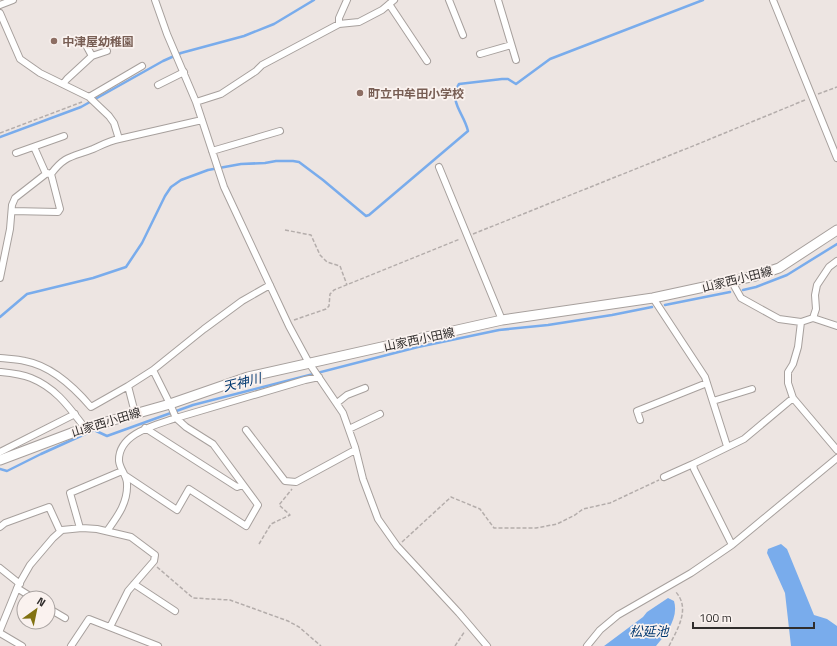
<svg xmlns="http://www.w3.org/2000/svg" width="837" height="646" font-family="'Titillium Web','Noto Sans JP',sans-serif">
<style>
.water{fill:#79acec}
.lines{fill:none;stroke-linecap:round;stroke-linejoin:round}
.stream{stroke:#79acec;stroke-width:2.5}
.street-casing{stroke:#a7a09d;stroke-width:8}
.secondary-casing{stroke:#a7a09d;stroke-width:11}
.path{stroke:#b4adab;stroke-width:1.5;stroke-dasharray:4 2;stroke-linecap:butt}
.street{stroke:#fff;stroke-width:6}
.secondary{stroke:#fff;stroke-width:9}
.education-dot{fill:#8d6e63;stroke:#faf2ef;stroke-width:1.5}
.labels{text-anchor:middle;dominant-baseline:central;stroke-width:3.5;stroke-linejoin:round;paint-order:stroke}
.education-label{font-size:12px;font-weight:bold;fill:#785e54;stroke:#faf2ef;text-anchor:start}
.street-label{font-size:12px;fill:#302d2c;stroke:#faf2ef}
.water-label{font-size:13px;font-style:italic;fill:#00376f;stroke:#faf2ef}
</style>
<rect width="100%" height="100%" fill="#ede5e2"/>
<!-- water -->
<path class="water" d="M781 544 787 549 814 615 827 619 837 626V646H791L785 593 767 553 768 549Z
M668 598 674 601C679 618 666 634 656 646H604L643 617 647 612Z"/>
<g class="lines">
<!-- stream -->
<path class="stream" d="M0 137 81 107 163 61 181 53 244 36 274 24 314 0
M743 290 756 287 787 275 837 244
M665 305 730 292
M0 317 27 294 93 278 126 267 142 243 165 196 171 187 181 180 208 170 241 164 265 163 276 161H293L299 162 323 180 366 216 369 215 468 131C464 113 448 102 459 84L502 79H508L516 84 550 59 703 0
M0 469 7 471 41 454 94 430 107 436 193 405 418 347 499 330 548 325 612 315 652 307"/>
<defs>
<path id="street" d="M155 0 167 34 196 102 224 187 289 326 309 363 343 413 355 447 363 479 378 519 397 546 459 613 487 646
M449 0 463 35
M498 0 516 60
M773 0 837 158
M389 4 427 61
M0 5 13 0
M0 13 20 59 40 73 89 97 109 116 114 123 119 139C109 141 102 145 93 149 73 157 65 155 51 174L47 173 15 198 12 205 10 229 0 278
M339 24V18L347 0
M86 45 92 56
M480 54 511 45
M63 84 67 79 92 56 107 51
M158 85 184 72
M89 97 142 66
M196 102 221 94 256 71 262 65 339 24 359 22 382 10 394 0
M119 139 202 120
M34 147 46 174
M212 151 280 131
M16 153 64 136
M439 167 502 320
M12 211 58 212 60 209 51 174
M732 282 741 298 779 319 801 322 813 318 837 326
M653 298 705 377 727 446
M813 318 816 309 815 295 817 285 829 267 837 261
M801 322 798 347 793 364 788 372V383L793 398 837 450
M0 358C8 359 17 359 25 361 52 366 74 387 91 407L128 386
M0 372C10 373 21 374 31 378 56 388 69 407 85 428
M713 401 752 389
M337 403 347 395 365 388
M135 413 128 386 153 370 204 329 242 301 270 285
M176 418 305 380 319 377
M640 420 637 411 707 383
M145 428 237 487 243 485
M349 429 380 414
M246 430 285 481 296 482 355 450
M0 452 75 414
M126 476 177 510 189 489 246 526 258 505 213 444 186 427 176 418
M664 477 693 464
M0 527 5 523 49 507 60 531
M80 528 70 493 122 471
M107 531C117 517 128 503 127 484 127 475 120 470 119 461 118 433 156 425 176 418L170 404 153 370
M732 545 694 469 693 464 744 439 793 398
M0 568 20 584
M134 584 175 611
M17 588 33 598
M48 608 65 618
M0 630 18 586 30 565 53 538 62 530 82 528 97 529 131 537 155 555 154 561 128 591 110 627
M0 633 22 646
M71 646 89 619 158 646
M587 646 600 630 618 615 691 573 732 545 837 458"/>
<path id="secondary" d="M0 460 85 428 170 404 248 377 502 320 653 298 755 276 779 268 837 230"/>
</defs>
<!-- street casing -->
<use href="#street" class="street-casing"/>
<!-- secondary casing -->
<use href="#secondary" class="secondary-casing"/>
<!-- path -->
<path class="path" d="M818 94 837 87
M0 133 82 102
M285 230 311 235 320 255 327 262 340 266 347 285
M473 234 698 144 805 100
M294 320 326 309 329 306 330 294 334 290 460 239
M402 542 451 497 480 509 494 528H536L557 524 575 515 583 509 610 503 659 480
M259 544 271 524 290 515 279 505 292 489
M157 567 193 598 230 600 288 621 299 627 321 646
M455 646 465 631
M669 646C678 628 691 608 675 591"/>
<!-- street -->
<use href="#street" class="street"/>
<!-- secondary -->
<use href="#secondary" class="secondary"/>
</g>
<!-- markers -->
<g class="education-dot">
<circle cx="54" cy="41" r="4"/>
<circle cx="360" cy="93" r="4"/>
</g>
<g class="labels">
<!-- education labels -->
<g class="education-label">
<text x="62" y="41">中津屋幼稚園</text>
<text x="368" y="93">町立中牟田小学校</text>
</g>
<!-- street labels -->
<g class="street-label">
<text transform="translate(737 279) rotate(-14)">山家西小田線</text>
<text transform="translate(419 339) rotate(-12)">山家西小田線</text>
<text transform="translate(106 422) rotate(-17)">山家西小田線</text>
</g>
<!-- water labels -->
<g class="water-label">
<text transform="translate(242 382) rotate(-14)">天神川</text>
<text x="649" y="631">松延池</text>
</g>
</g>
<!-- north arrow -->
<g transform="translate(36 610) rotate(33)"><circle r="19" fill="#faf2ef" stroke="#a9a3a1"/>
<path d="M0-3L7 15L0 10L-7 15Z" fill="#827212"/>
<text y="-6" font-size="11" font-weight="bold" text-anchor="middle" fill="#302d2c">N</text>
</g>
<!-- scale -->
<path d="M693 622v6h121v-6" fill="none" stroke="#302d2c" stroke-width="2"/>
<text x="699" y="622" font-size="12" fill="#302d2c" stroke="#faf2ef" stroke-width="3" paint-order="stroke">100 m</text>
</svg>
